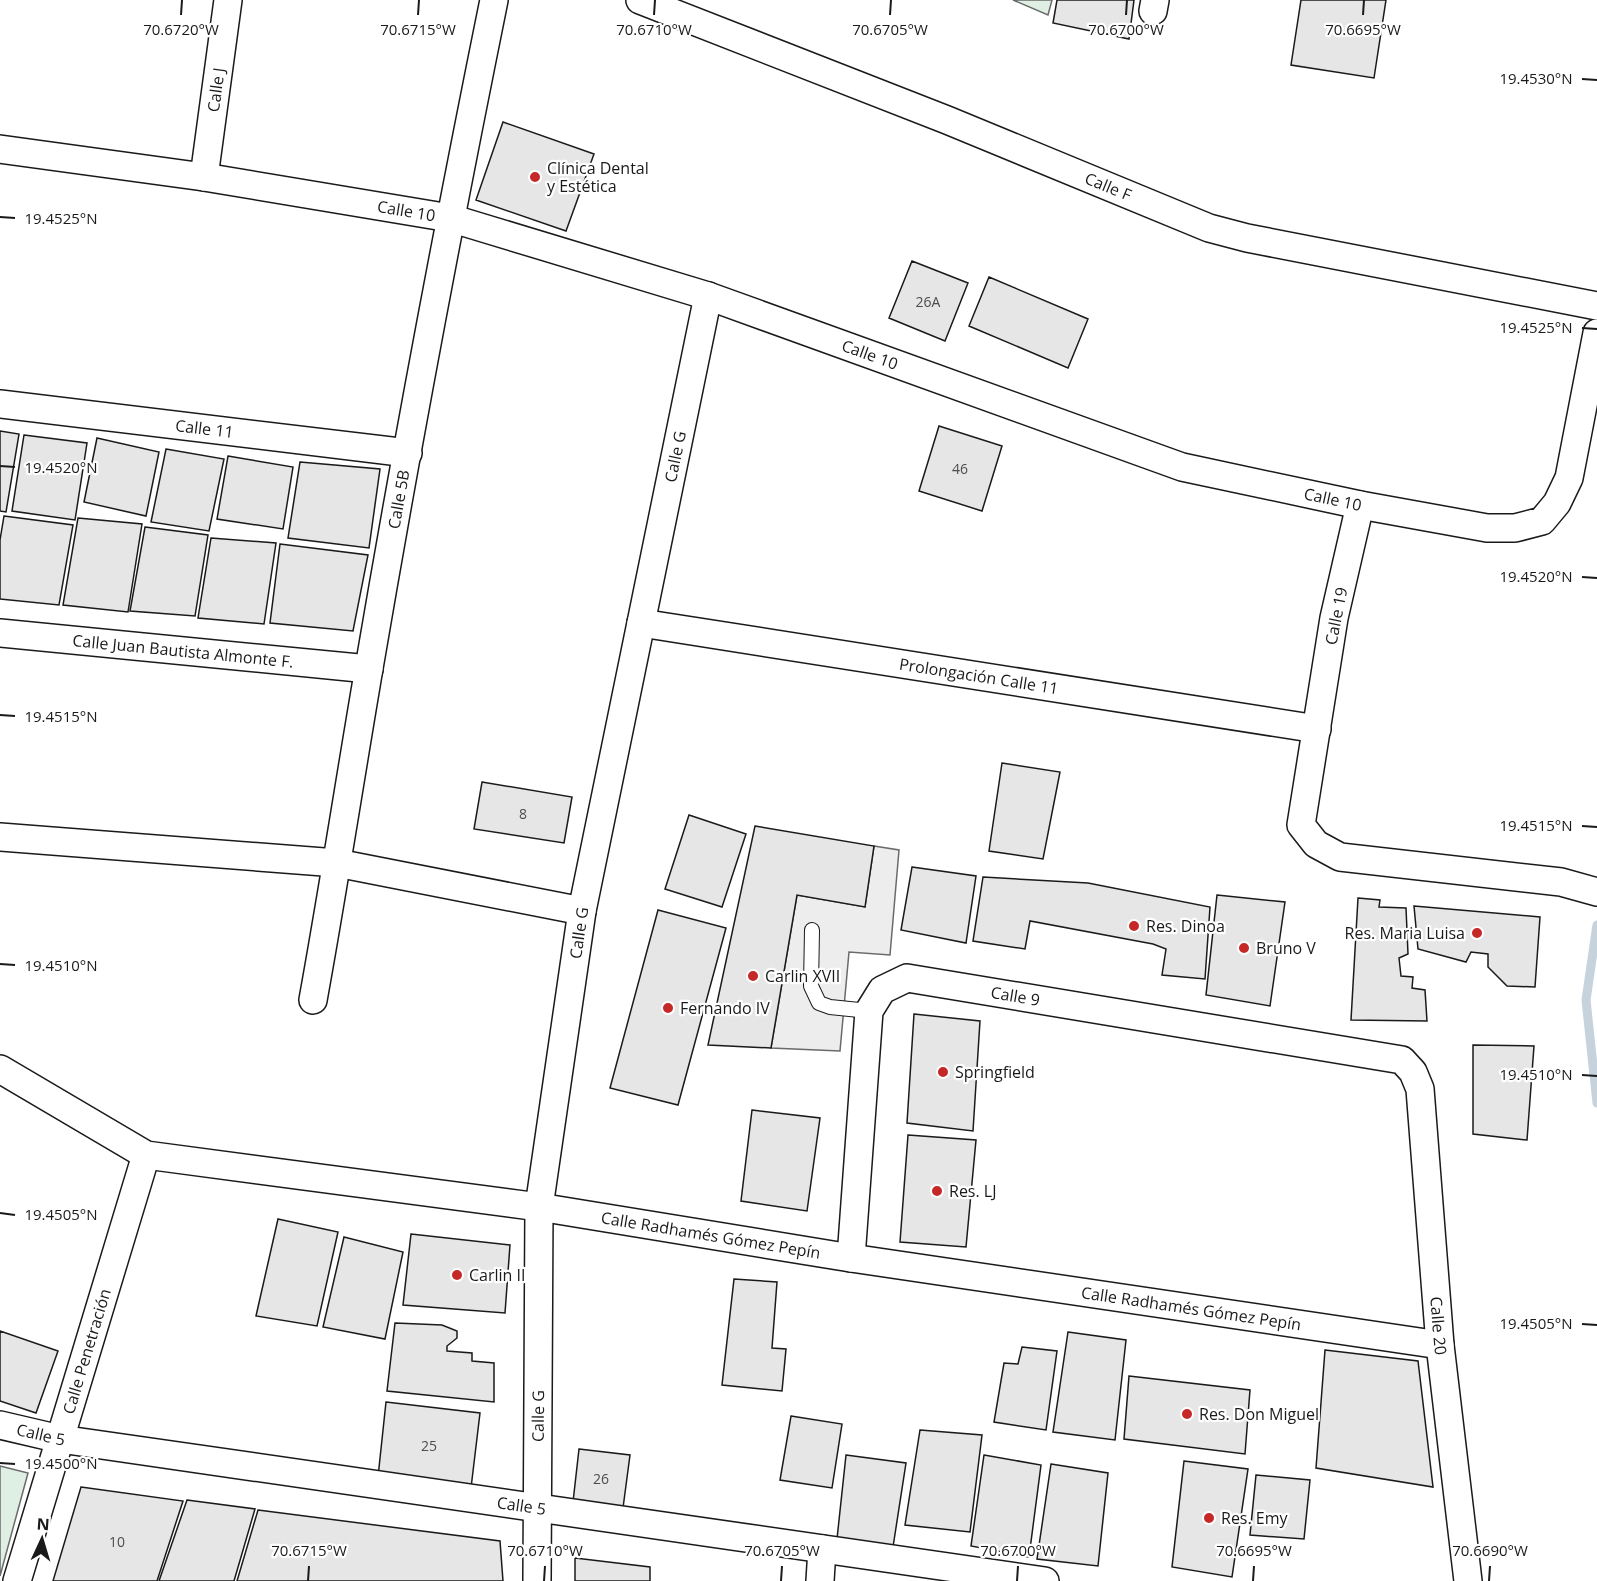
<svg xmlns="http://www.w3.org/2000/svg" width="1597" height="1581" font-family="'Open Sans',sans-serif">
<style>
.green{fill:#e0efe3;stroke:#6a6a6a;stroke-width:1.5}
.parking{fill:#ededed;stroke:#6a6a6a;stroke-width:1.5}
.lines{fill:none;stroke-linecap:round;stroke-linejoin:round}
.stream{stroke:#c6d2dc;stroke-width:9}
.building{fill:#e6e6e6;stroke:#1a1a1a;stroke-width:1.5}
.service-casing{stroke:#1a1a1a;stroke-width:16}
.minor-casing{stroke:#1a1a1a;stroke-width:30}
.service{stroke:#fff;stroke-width:14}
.minor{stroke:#fff;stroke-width:27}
.ticks{fill:none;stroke:#1a1a1a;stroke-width:2}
.poi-dot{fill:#c62828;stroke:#fff;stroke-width:2}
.labels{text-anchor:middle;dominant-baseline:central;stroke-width:4.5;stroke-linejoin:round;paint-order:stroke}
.number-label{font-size:14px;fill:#4d4d4d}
.street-label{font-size:16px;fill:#1a1a1a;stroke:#fff}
.poi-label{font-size:16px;fill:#1a1a1a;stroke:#fff;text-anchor:start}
.ticks-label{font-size:15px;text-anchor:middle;fill:#1a1a1a;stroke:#fff;stroke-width:4.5;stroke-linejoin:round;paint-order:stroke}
</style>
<rect width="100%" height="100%" fill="#fff"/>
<!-- green -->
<path class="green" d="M1013 0H1052L1048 15Z
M0 1466 28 1473 0 1576Z"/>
<!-- parking -->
<path class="parking" d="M874 846 899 850 890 955 849 952 840 1051 771 1048 797 895 865 907Z"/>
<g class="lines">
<!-- stream -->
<path class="stream" d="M1597 925 1586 1000 1597 1103"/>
</g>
<!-- building -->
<path class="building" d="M1057 0H1134L1129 39 1053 23Z
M1301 0H1386L1374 78 1291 65Z
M503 122 594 154 566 231 476 200Z
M912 261 968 283 945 341 889 318Z
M989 277 1088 319 1068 368 969 326Z
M939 426 1002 446 982 511 919 491Z
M0 431 19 434 6 512 0 511Z
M24 435 87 443 75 520 12 511Z
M97 438 159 452 146 516 84 502Z
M166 449 224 459 209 531 151 522Z
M228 456 293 467 283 529 217 519Z
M300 462 380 469 369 548 288 538Z
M4 516 73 525 59 605 0 599V540Z
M78 518 142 524 128 612 63 605Z
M145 527 208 535 195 616 130 611Z
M211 538 276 543 264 624 198 618Z
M280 544 368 555 353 631 270 623Z
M1002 763 1060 772 1043 859 989 851Z
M482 782 572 797 564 843 474 829Z
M689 815 746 834 722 907 665 889Z
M755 826 874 846 865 907 797 895 771 1048 708 1045Z
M912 867 976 876 966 943 901 930Z
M983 877 1088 883 1210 907 1205 979 1162 975 1166 949 1153 944 1030 921 1025 949 973 941Z
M1217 895 1285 902 1270 1006 1206 995Z
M1358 898 1380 900 1379 907 1406 908 1408 954 1399 958 1401 976 1413 977 1412 988 1425 990 1427 1021 1351 1020Z
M1414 906 1540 917 1535 987 1507 986 1488 967V954L1471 952 1466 962 1418 949Z
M658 910 726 928 678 1105 610 1088Z
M914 1014 980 1021 973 1131 907 1123Z
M1473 1045 1534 1046 1527 1140 1473 1134Z
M752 1110 820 1118 807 1211 741 1201Z
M908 1135 976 1140 966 1247 900 1242Z
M278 1219 338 1232 317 1326 256 1316Z
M411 1234 510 1245 505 1313 403 1305Z
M344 1237 403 1252 385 1339 323 1327Z
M734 1279 777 1282 772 1348 786 1349 782 1391 722 1385Z
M395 1323 442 1325 457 1331V1338L447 1346V1351L472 1353V1361L494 1363V1402L387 1391Z
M0 1331 58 1351 36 1413 0 1401Z
M1068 1332 1126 1340 1115 1440 1053 1432Z
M1022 1347 1057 1351 1046 1430 994 1422 1004 1363 1018 1364Z
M1325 1350 1418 1361 1433 1487 1316 1468Z
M1129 1376 1250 1390 1245 1454 1124 1439Z
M386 1402 480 1413 471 1488 378 1477Z
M791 1416 842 1424 832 1488 780 1480Z
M920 1430 982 1435 970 1532 905 1525Z
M579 1449 630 1455 623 1508 573 1502Z
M846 1455 906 1463 893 1547 837 1539Z
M984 1455 1041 1465 1029 1557 971 1546Z
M1184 1461 1248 1469 1232 1577 1172 1567Z
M1051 1464 1108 1473 1098 1566 1037 1559Z
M1256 1475 1310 1480 1304 1539 1250 1535Z
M81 1487 183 1501 157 1581H53Z
M187 1500 255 1509 234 1581H159Z
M258 1510 500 1541 503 1581H237Z
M575 1558 650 1567V1581H575Z"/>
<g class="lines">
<defs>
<path id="service" d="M812 930 811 986 819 1003 830 1007 869 1011"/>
<g id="minor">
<path id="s1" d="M640 0 947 120 1209 228 1247 238 1597 306"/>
<path d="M1153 11 1155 0"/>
<path id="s2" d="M0 149 204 177 450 218 708 296 1182 467 1360 505 1487 528H1515L1542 521 1557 503 1569 478 1597 333"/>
<path id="s3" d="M204 177 228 0"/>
<path id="s4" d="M0 404 408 453"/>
<path d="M1360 505 1334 618 1301 825 1316 844 1340 857 1561 882 1597 892"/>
<path id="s5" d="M641 623 1317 729"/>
<path id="s6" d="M0 633 369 669"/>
<path d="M0 837 337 863 582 911"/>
<path id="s7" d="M313 1000C333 890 350 779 369 668 407 445 449 222 494 0"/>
<path id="s8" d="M0 1069 146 1155 539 1207 851 1258 1440 1345"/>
<path id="s9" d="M851 1258 869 1011 882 990 907 978 1402 1060 1413 1072 1420 1089 1440 1345 1468 1581"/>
<path id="s10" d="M0 1425 60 1439 1045 1581"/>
<path id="s11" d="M17 1581 146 1155"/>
<path id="s12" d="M537 1581 539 1207 582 911 708 296"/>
<path d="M820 1581 822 1549"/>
</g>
</defs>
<!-- service casing -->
<use href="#service" class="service-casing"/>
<!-- minor casing -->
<use href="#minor" class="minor-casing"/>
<!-- service -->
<use href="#service" class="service"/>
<!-- minor -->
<use href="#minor" class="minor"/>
</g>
<!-- ticks -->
<path class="ticks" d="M181 15 182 0M418 15 419 0M654 15 655 0M890 15 891 0M1126 15 1127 0M1363 15 1364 0M1582 79 1597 80M0 217 15 218M1582 328 1597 329M0 466 15 467M1582 577 1597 578M0 715 15 716M1582 826 1597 827M0 964 15 965M1582 1075 1597 1076M0 1213 15 1215M1582 1324 1597 1325M0 1463 15 1464M308 1581 309 1566M544 1581 545 1566M781 1581 782 1566M1017 1581 1018 1566M1253 1581 1254 1566M1489 1581 1490 1566"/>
<!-- markers -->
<g class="poi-dot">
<circle cx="535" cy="177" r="6"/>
<circle cx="1134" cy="926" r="6"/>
<circle cx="1477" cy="933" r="6"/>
<circle cx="1244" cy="948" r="6"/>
<circle cx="753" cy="976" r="6"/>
<circle cx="668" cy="1008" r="6"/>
<circle cx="943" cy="1072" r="6"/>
<circle cx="937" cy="1191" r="6"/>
<circle cx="457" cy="1275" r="6"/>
<circle cx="1187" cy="1414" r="6"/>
<circle cx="1209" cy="1518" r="6"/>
</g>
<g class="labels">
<!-- number labels -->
<g class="number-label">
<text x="928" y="301">26A</text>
<text x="960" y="468">46</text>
<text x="523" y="813">8</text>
<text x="429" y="1445">25</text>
<text x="601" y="1478">26</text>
<text x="117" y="1541">10</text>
</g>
<!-- street labels -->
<g class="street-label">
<text stroke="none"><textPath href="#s3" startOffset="88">Calle J</textPath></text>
<text stroke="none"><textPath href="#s1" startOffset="504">Calle F</textPath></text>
<text stroke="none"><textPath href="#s2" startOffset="411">Calle 10</textPath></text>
<text stroke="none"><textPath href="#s2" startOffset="897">Calle 10</textPath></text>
<text stroke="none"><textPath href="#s4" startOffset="206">Calle 11</textPath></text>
<text stroke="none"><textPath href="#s12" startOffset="1137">Calle G</textPath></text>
<text stroke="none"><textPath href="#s7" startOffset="508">Calle 5B</textPath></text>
<text stroke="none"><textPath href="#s2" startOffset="1383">Calle 10</textPath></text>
<text transform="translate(1336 616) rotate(-79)">Calle 19</text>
<text stroke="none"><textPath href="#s6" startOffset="184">Calle Juan Bautista Almonte F.</textPath></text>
<text stroke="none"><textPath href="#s5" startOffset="342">Prolongación Calle 11</textPath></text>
<text stroke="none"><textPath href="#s12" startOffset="651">Calle G</textPath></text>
<text stroke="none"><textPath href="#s9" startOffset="410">Calle 9</textPath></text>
<text stroke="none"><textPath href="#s8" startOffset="740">Calle Radhamés Gómez Pepín</textPath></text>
<text stroke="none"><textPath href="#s8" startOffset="1226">Calle Radhamés Gómez Pepín</textPath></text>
<text stroke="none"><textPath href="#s9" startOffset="1074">Calle 20</textPath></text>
<text stroke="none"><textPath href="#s11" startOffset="240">Calle Penetración</textPath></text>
<text stroke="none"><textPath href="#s12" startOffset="165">Calle G</textPath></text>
<text stroke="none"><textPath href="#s10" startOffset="42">Calle 5</textPath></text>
<text stroke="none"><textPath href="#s10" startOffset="528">Calle 5</textPath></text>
</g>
<!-- poi labels -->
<g class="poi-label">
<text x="547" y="168">Clínica Dental<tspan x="547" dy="18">y Estética</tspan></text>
<text x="1146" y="926">Res. Dinoa</text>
<text x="1465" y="933" text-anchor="end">Res. Maria Luisa</text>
<text x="1256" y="948">Bruno V</text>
<text x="765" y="976">Carlin XVII</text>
<text x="680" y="1008">Fernando IV</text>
<text x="955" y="1072">Springfield</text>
<text x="949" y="1191">Res. LJ</text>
<text x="469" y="1275">Carlin II</text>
<text x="1199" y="1414">Res. Don Miguel</text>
<text x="1221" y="1518">Res. Emy</text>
</g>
</g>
<g class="ticks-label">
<text x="181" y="35">70.6720°W</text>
<text x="418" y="35">70.6715°W</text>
<text x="654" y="35">70.6710°W</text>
<text x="890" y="35">70.6705°W</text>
<text x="1126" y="35">70.6700°W</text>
<text x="1363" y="35">70.6695°W</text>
<text x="1536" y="84">19.4530°N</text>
<text x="61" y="224">19.4525°N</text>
<text x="1536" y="333">19.4525°N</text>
<text x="61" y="473">19.4520°N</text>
<text x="1536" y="582">19.4520°N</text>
<text x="61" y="722">19.4515°N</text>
<text x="1536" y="831">19.4515°N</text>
<text x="61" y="971">19.4510°N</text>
<text x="1536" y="1080">19.4510°N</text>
<text x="61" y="1220">19.4505°N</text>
<text x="1536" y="1329">19.4505°N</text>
<text x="61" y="1469">19.4500°N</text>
<text x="309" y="1556">70.6715°W</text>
<text x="545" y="1556">70.6710°W</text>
<text x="782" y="1556">70.6705°W</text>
<text x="1018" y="1556">70.6700°W</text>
<text x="1254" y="1556">70.6695°W</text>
<text x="1490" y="1556">70.6690°W</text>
</g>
<!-- north arrow -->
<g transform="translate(42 1539) rotate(4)" stroke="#ffffff" stroke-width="4.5" paint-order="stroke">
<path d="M0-4.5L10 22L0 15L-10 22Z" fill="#1a1a1a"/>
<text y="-9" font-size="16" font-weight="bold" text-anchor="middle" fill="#1a1a1a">N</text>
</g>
</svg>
